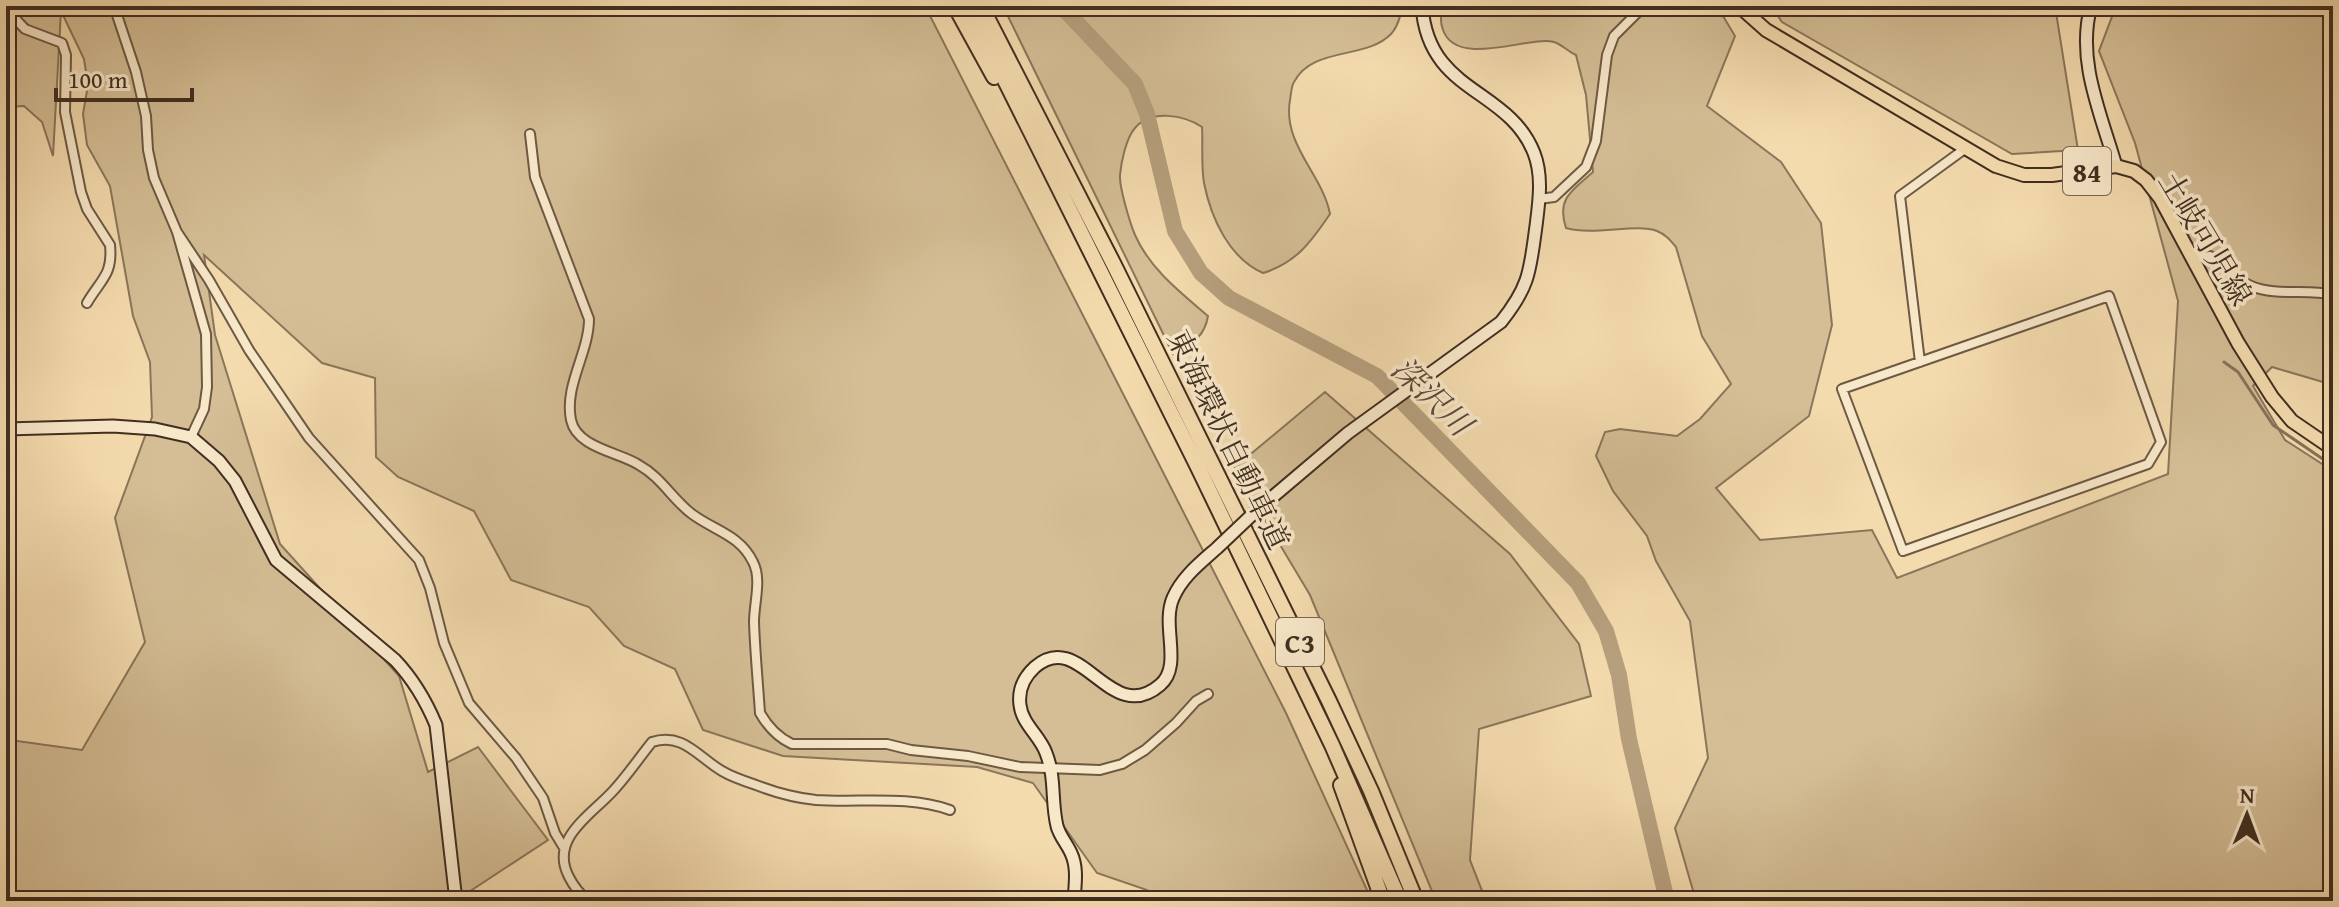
<svg xmlns="http://www.w3.org/2000/svg" width="2339" height="907" font-family="'Gentium Book Plus','Noto Serif JP',serif">
<style>
.green{fill:#d5be96;stroke:#8a765b;stroke-width:2}
.lines{fill:none;stroke-linecap:round;stroke-linejoin:round}
.stream{stroke:#877258;stroke-width:3}
.river{stroke:#b7a07e;stroke-width:16}
.street-casing{stroke:#6d5944;stroke-width:12}
.secondary-casing{stroke:#402e20;stroke-width:15}
.primary-casing{stroke:#402e20;stroke-width:16}
.highway-casing{stroke:#402e20;stroke-width:18}
.street{stroke:#f8e8ca;stroke-width:8}
.secondary{stroke:#f8e8ca;stroke-width:11}
.primary{stroke:#f4dbae;stroke-width:12}
.highway{stroke:#f4dbae;stroke-width:14}
.secondary-bridge-casing{stroke:#402e20;stroke-width:15;stroke-linecap:butt}
.secondary-bridge{stroke:#f8e8ca;stroke-width:11}
.labels{text-anchor:middle;dominant-baseline:central;stroke-width:7;stroke-linejoin:round;paint-order:stroke}
.shield{fill:#f8e8ca;stroke:#776653;stroke-width:2}
.shield-label{font-size:28px;font-weight:bold;fill:#402e20}
.street-label{font-size:30px;fill:#402e20;stroke:#f8e8ca}
.water-label{font-size:32px;font-style:italic;fill:#5e4a38;stroke:#f8e8ca}
</style>
<rect width="100%" height="100%" fill="#f4dbae"/>
<filter id="stains"><feTurbulence type="fractalNoise" baseFrequency=".0025" numOctaves="4"/><feColorMatrix values="0 0 0 0 .2 0 0 0 0 .09 0 0 0 0 .02 0 0 0 .5 -.17"/></filter>
<radialGradient id="worn" r=".72"><stop offset=".6" stop-color="#630" stop-opacity="0"/><stop offset="1" stop-color="#630" stop-opacity=".3"/></radialGradient>
<!-- green -->
<path class="green" d="M6 6H925L1286 713 1372 901H1152L1147 890 1097 873 1033 783 977 767 783 756 703 730 675 669 624 646 589 607 511 580 474 511 398 477 376 457 375 378 322 363 204 255 215 335 280 544 399 676 428 772 478 747 548 840 455 901H6V745L10 740 82 750 145 642 115 518 152 417 150 362 133 316 110 186 87 145 83 114 88 85 84 59 61 11 53 156 42 122 24 106 6 107Z
M1003 6H1403C1400 16 1398 27 1391 34 1366 60 1313 46 1294 82 1291 87 1291 95 1290 100 1282 144 1323 175 1330 214 1311 242 1296 263 1263 273 1229 258 1211 218 1204 183 1201 165 1203 145 1202 127 1184 115 1151 109 1135 128 1126 138 1121 163 1120 175 1119 187 1130 223 1135 235 1150 269 1180 292 1208 316 1204 339 1191 343 1173 354Z
M1445 6H1717L1735 36 1707 106 1781 162 1821 223 1832 325 1809 416 1716 488 1760 540 1872 530 1897 578 2168 474 2178 301 2135 143 2099 51 2116 6H2333V385L2272 367 2253 386 2285 440 2333 471V901H1696L1675 828 1708 758 1690 621 1656 561 1647 536 1613 491 1596 456 1605 432 1620 429 1677 436 1700 419 1731 384 1702 336 1676 247C1670 240 1665 234 1657 231 1636 223 1594 236 1566 228 1556 198 1573 190 1593 172L1586 95 1576 55C1569 52 1561 44 1554 42 1530 35 1457 69 1443 30 1440 22 1440 14 1445 6Z
M1771 6H2055L2078 150 2012 154 1782 22Z
M1325 392 1510 554 1579 644 1591 696 1479 729 1470 860 1486 901H1436L1310 595 1234 468Z"/>
<g class="lines">
<!-- stream -->
<path class="stream" d="M2224 362 2238 372 2273 425 2333 466"/>
<!-- river -->
<path class="river" d="M1061 6 1135 84 1147 114 1175 231 1201 273 1229 298 1377 376 1578 583 1606 631 1619 675 1629 739 1667 901"/>
<defs>
<path id="street" d="M114 6 136 72 146 116 148 150 154 178 177 232 206 334 207 387 204 409 191 437
M6 9 25 29 62 43 66 55 65 112 81 192 87 209 110 245C113 275 101 279 87 303
M530 134 535 177 589 319C589 353 564 385 571 420 577 448 619 452 639 465 661 477 673 500 692 514 715 531 740 535 753 562 762 579 754 603 754 622 755 652 758 683 760 713 768 727 777 737 792 744H887L911 750 968 756 1020 767 1100 770 1122 764 1145 750 1176 723 1196 701 1208 694
M1539 199 1554 197 1586 167 1596 141 1607 55 1614 36 1644 6
M177 232 209 280 249 350 309 438 419 560 430 588 444 643 469 703 516 758 543 798 555 833 564 848
M2192 258 2210 256C2224 264 2237 280 2251 286 2278 297 2307 288 2333 295
M2109 296 2161 442 2148 464 1903 551 1842 389Z
M1920 362 1900 196 1966 148
M588 901C580 894 574 887 569 877 549 839 590 816 613 791 627 776 639 758 652 742 683 732 698 757 722 771 732 777 744 781 756 785 774 792 796 798 816 800 861 803 907 795 950 810"/>
<path id="secondary" d="M2091 6C2076 60 2101 114 2116 166
M6 429 113 426 155 429 191 437 219 461 235 481 276 560 395 660C413 679 426 701 436 725L456 901
M1256 511 1348 433 1501 322C1530 286 1530 270 1536 226 1539 202 1543 176 1534 153 1508 87 1428 94 1422 6
M1074 901C1075 884 1078 868 1071 853 1067 844 1059 835 1057 826 1051 802 1056 778 1046 753 1040 736 1022 724 1020 705 1018 690 1024 677 1035 667 1081 627 1110 728 1160 685 1183 666 1161 626 1173 598 1182 577 1200 563 1217 548"/>
<path id="primary" d="M1739 6 1766 30 1996 166 2024 175H2052L2116 166 2134 171 2146 180 2160 198 2238 343 2272 397 2292 421 2333 449"/>
<path id="highway" d="M955 6 994 77
M968 6 1197 465 1332 745 1400 901
M981 6 1114 265 1329 701 1371 791 1416 901
M1341 785 1383 901"/>
</defs>
<!-- street casing -->
<use href="#street" class="street-casing"/>
<!-- secondary casing -->
<use href="#secondary" class="secondary-casing"/>
<!-- primary casing -->
<use href="#primary" class="primary-casing"/>
<!-- highway casing -->
<use href="#highway" class="highway-casing"/>
<!-- street -->
<use href="#street" class="street"/>
<!-- secondary -->
<use href="#secondary" class="secondary"/>
<!-- primary -->
<use href="#primary" class="primary"/>
<!-- highway -->
<use href="#highway" class="highway"/>
<defs>
<path id="secondary-bridge" d="M1217 548 1256 511"/>
</defs>
<!-- secondary-bridge casing -->
<use href="#secondary-bridge" class="secondary-bridge-casing"/>
<!-- secondary-bridge -->
<use href="#secondary-bridge" class="secondary-bridge"/>
</g>
<g class="labels">
<!-- shield labels -->
<g class="shield">
<rect x="2063" y="147" width="48" height="48" rx="6"/>
<rect x="1276" y="618" width="48" height="48" rx="6"/>
</g>
<g class="shield-label">
<text x="2087" y="171">84</text>
<text x="1300" y="642">C3</text>
</g>
<!-- street labels -->
<g class="street-label">
<text transform="translate(2206 238) rotate(59)">土岐可児線</text>
<text transform="translate(1229 439) rotate(64)">東海環状自動車道</text>
</g>
<!-- water labels -->
<g class="water-label">
<text transform="translate(1432 396) rotate(44)">深沢川</text>
</g>
</g>
<!-- margin -->
<rect width="2339" height="907" fill="none" stroke="#f4dbae" stroke-width="32"/>
<rect x="8" y="8" width="2323" height="891" fill="none" stroke="#402e20" stroke-width="4"/>
<rect x="16" y="16" width="2307" height="875" fill="none" stroke="#402e20" stroke-width="2"/>
<!-- north arrow -->
<g transform="translate(2247 815) rotate(1)" stroke="#f8e8ca" stroke-width="6" paint-order="stroke">
<path d="M0-6L14 30L0 20L-14 30Z" fill="#402e20"/>
<text y="-12" font-size="22" font-weight="bold" text-anchor="middle" fill="#402e20">N</text>
</g>
<!-- scale -->
<path d="M56 88v12h136v-12" fill="none" stroke="#402e20" stroke-width="4"/>
<text x="68" y="88" font-size="24" fill="#402e20" stroke="#f8e8ca" stroke-width="6" paint-order="stroke">100 m</text>
<rect width="100%" height="100%" filter="url(#stains)"/>
<rect width="100%" height="100%" fill="url(#worn)"/>
</svg>
